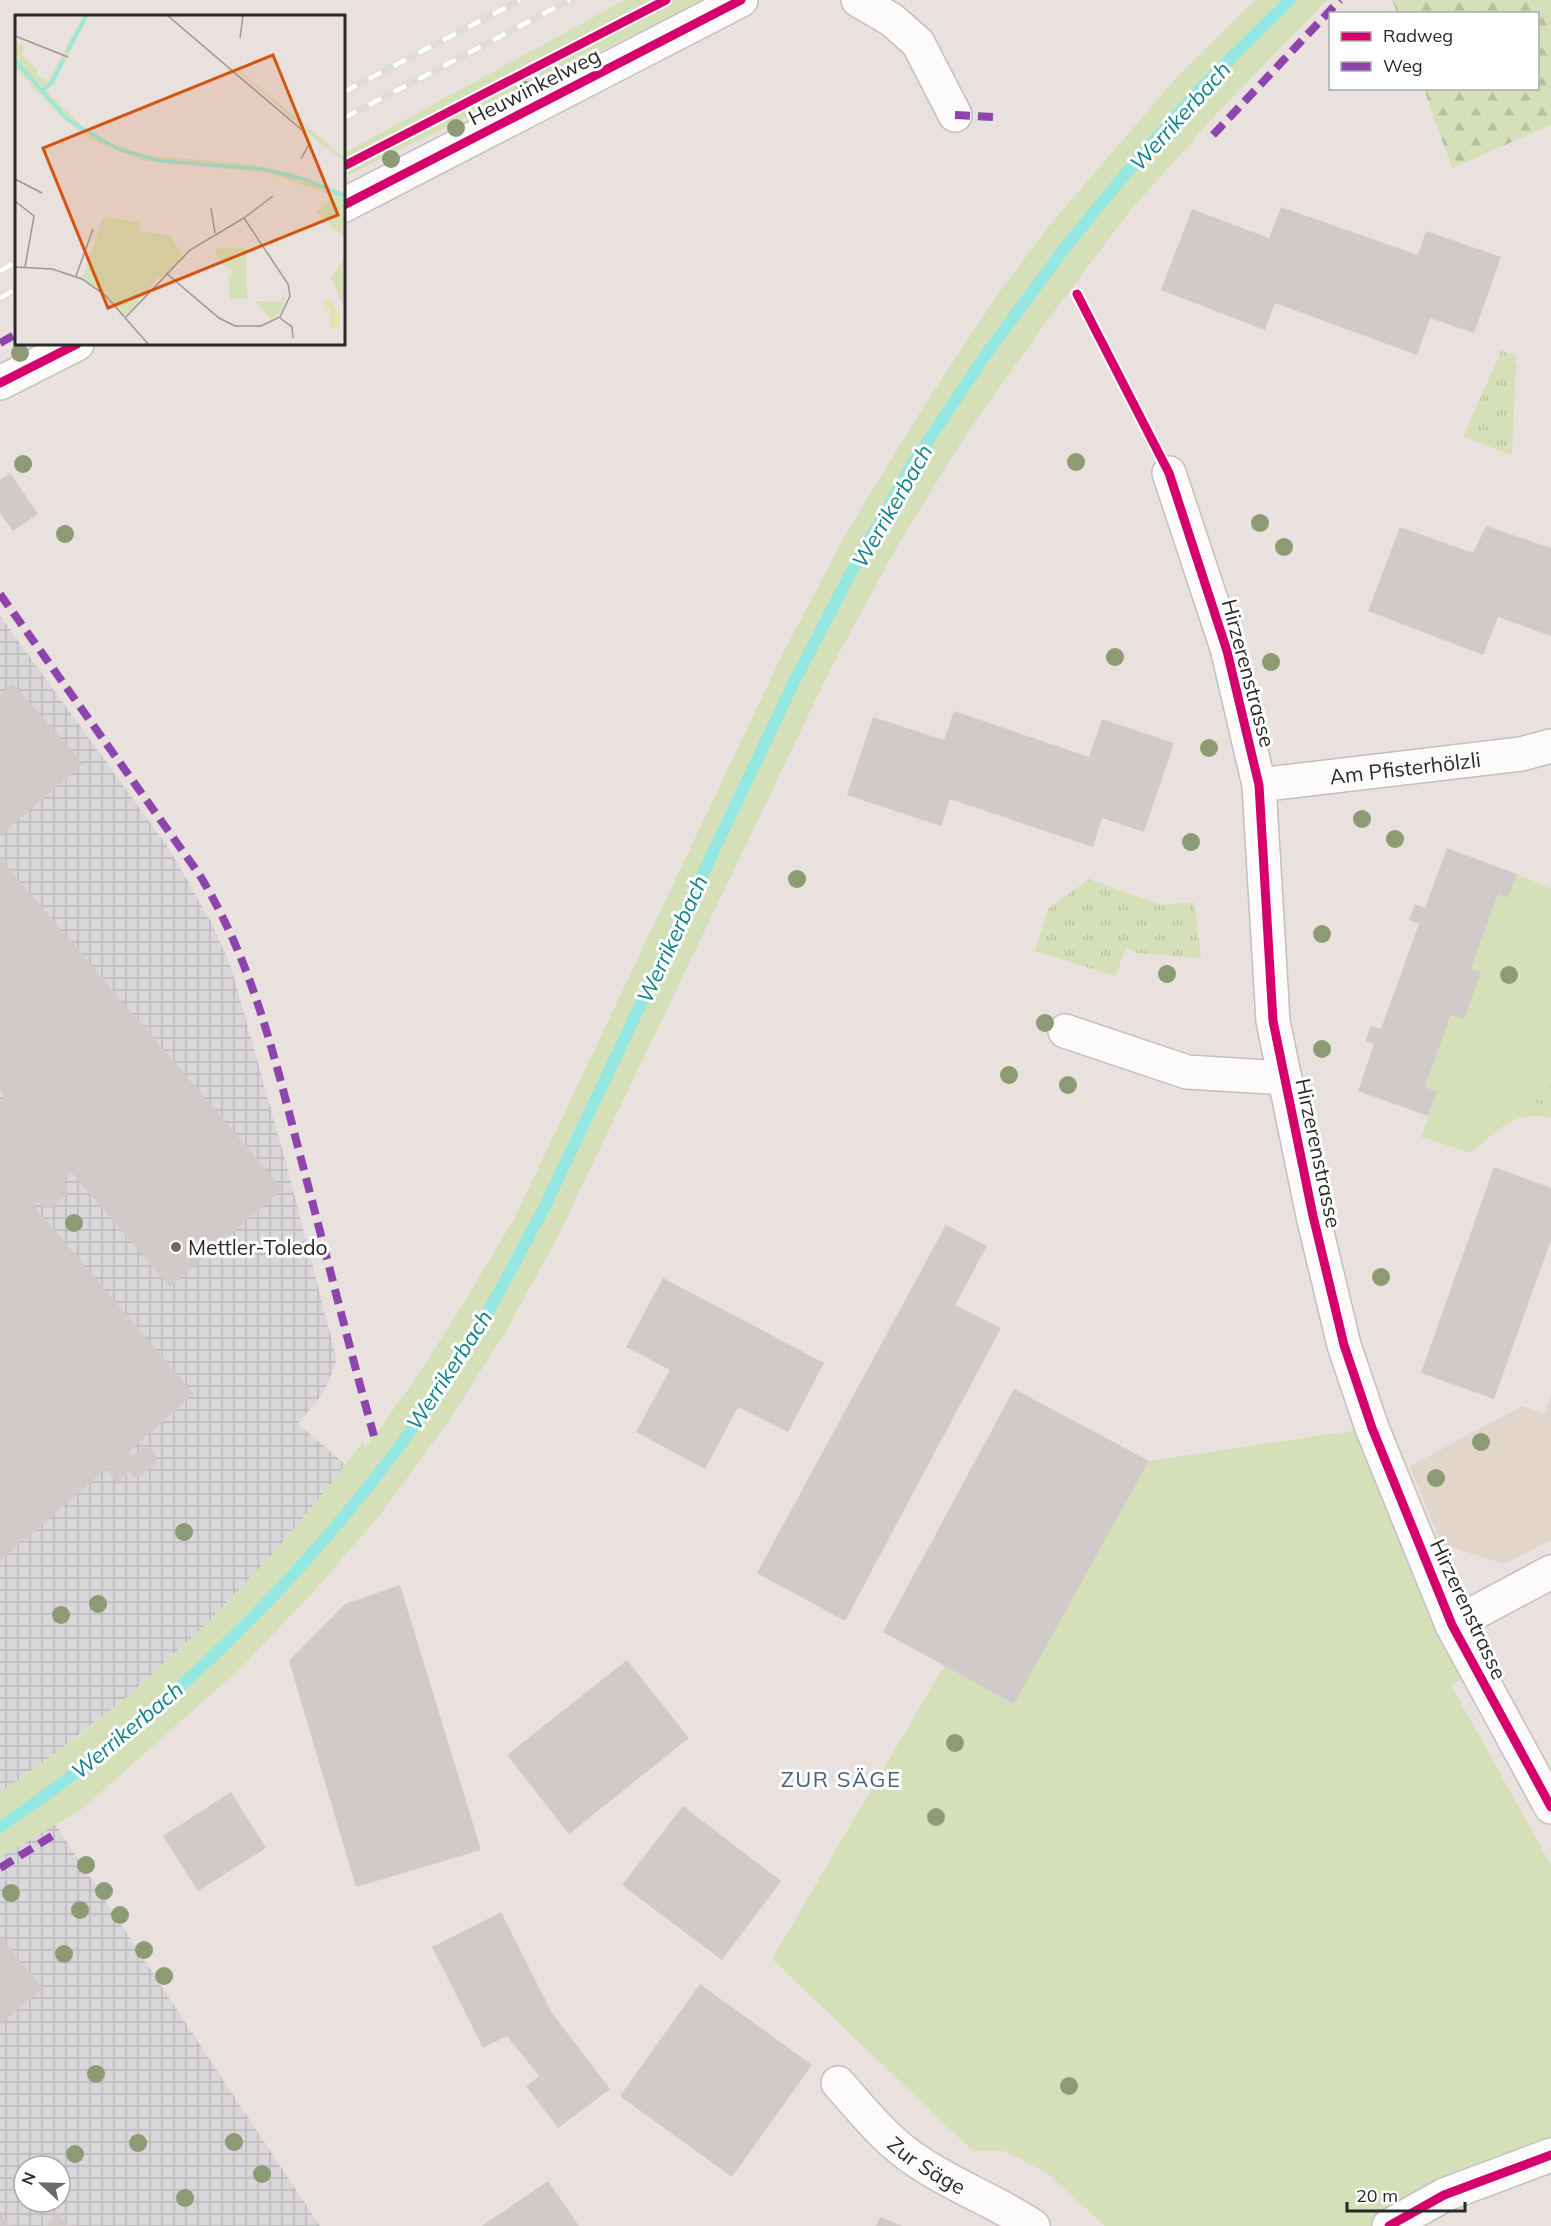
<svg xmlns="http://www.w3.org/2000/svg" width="1551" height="2226" font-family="Mulish,sans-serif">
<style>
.industrial{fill:url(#industrial-grid);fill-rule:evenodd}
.education{fill:#e2d5cc}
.grass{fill:#d6e0b8}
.forest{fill:url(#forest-firs)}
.park{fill:url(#park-tufts)}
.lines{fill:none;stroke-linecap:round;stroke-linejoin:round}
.stream{stroke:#95e7e2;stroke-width:12}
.building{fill:#d0cbc9}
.minor-casing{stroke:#c1c0bf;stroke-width:36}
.minor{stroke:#fcfafa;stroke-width:33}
.rail-casing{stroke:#ddd;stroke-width:7}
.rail{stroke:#fff;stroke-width:4.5;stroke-dasharray:14;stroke-linecap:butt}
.quiet{stroke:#8e44ad;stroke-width:8;stroke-dasharray:15 8;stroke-linecap:butt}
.cycleway-casing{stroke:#fff;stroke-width:13}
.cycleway{stroke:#d6006c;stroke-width:9}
.tree{fill:#8c9b73}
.poi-dot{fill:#6c6968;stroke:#fff;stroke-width:2}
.labels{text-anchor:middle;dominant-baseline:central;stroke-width:6;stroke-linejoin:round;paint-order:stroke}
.street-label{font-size:21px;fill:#292929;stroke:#fff}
.poi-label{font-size:21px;fill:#292929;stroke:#fff;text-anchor:start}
.water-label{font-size:22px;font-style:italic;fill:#128286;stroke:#fff}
.neighbourhood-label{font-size:22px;letter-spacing:1.5px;fill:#4b6177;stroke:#fff}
.inset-river{fill:none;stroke:#95e7e2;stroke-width:3}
.inset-road{fill:none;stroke:#9c9796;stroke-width:1.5}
.view{fill:#d5540f;fill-opacity:0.15;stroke:#d5540f;stroke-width:3}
.inset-edge{fill:none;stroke:#292929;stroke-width:3}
</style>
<defs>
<pattern id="industrial-grid" width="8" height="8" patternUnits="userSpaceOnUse" patternTransform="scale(1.5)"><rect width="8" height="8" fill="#dad7da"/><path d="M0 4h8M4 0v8" fill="none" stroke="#bbb9bb"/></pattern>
<pattern id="forest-firs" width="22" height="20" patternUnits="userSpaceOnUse" patternTransform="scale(1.5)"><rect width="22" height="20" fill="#d6e0b8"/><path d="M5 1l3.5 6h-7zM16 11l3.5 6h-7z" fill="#b8c09e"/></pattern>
<pattern id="park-tufts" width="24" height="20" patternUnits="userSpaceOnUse" patternTransform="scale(1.5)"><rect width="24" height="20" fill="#d6e0b8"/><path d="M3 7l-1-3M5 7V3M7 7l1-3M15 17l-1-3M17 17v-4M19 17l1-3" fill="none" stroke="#b8c09e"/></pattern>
</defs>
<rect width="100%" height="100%" fill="#e8e1de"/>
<!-- industrial -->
<path class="industrial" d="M0 616 170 850 213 926 231 967 286 1163 337 1360 324 1392 298 1424 346 1465 275 1552 202 1628 127 1697 46 1760 0 1792Z
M55 1824 210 2060 320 2226H0V1857ZM24 2166H60V2202H24Z"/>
<!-- education -->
<path class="education" d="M1551 1395V1540L1504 1564 1441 1544 1410 1466 1522 1406 1544 1414Z"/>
<!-- grass -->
<path class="grass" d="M625 0H704L344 177V153Z
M1255 0H1327L1221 109 1129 212 1047 321 967 433 895 550 830 670 557 1238 506 1331 448 1422 380 1515 316 1589 242 1667 82 1809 0 1857V1792C44 1762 88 1731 128 1696 215 1620 295 1535 363 1441L365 1448 411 1385 459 1311 515 1217 783 653 847 532 922 409 1000 291 1048 227 1177 77Z
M1517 874 1551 889V1118C1516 1108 1496 1132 1471 1153L1421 1137 1437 1092 1425 1087 1451 1015 1463 1020 1480 972 1471 969 1498 894 1508 898Z
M1372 1428 1476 1671 1451 1685 1551 1865V2155L1389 2226H1105L1047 2173 1004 2151H973L772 1959 944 1666 1014 1703 1149 1461Z"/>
<!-- forest -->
<path class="forest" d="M1392 0H1551V125L1452 168 1424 89 1538 88V14L1397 13Z"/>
<!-- park -->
<path class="park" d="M1501 351 1516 355 1512 455 1463 437Z
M1089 879 1161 905 1194 902 1201 958 1137 953 1126 948 1115 976 1035 951 1048 909Z
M1551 1071V1109L1521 1096Z"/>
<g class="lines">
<!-- stream -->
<path class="stream" d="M0 1827C174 1710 326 1558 443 1385 481 1329 512 1268 544 1208L794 682 845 584 912 465 987 353 1067 245 1137 160 1202 87 1290 0"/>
</g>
<!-- building -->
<path class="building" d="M1281 207 1418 255 1426 231 1501 257 1474 333 1430 318 1417 355 1275 303 1265 330 1161 290 1192 209 1269 238Z
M10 473 38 514 13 531 0 513V480Z
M1486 526 1551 548V636L1498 617 1483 655 1368 611 1400 527 1473 553Z
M13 683 83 764 0 836V695Z
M954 711 1089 757 1102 719 1174 743 1144 832 1102 818 1093 847 950 799 941 826 847 795 873 717 944 740Z
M1447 848 1517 874 1508 898 1498 894 1471 969 1481 972 1464 1020 1451 1015 1425 1087 1437 1092 1428 1116 1358 1091 1374 1044 1365 1041 1371 1026 1381 1029 1419 924 1409 920 1415 904 1425 908Z
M0 858 283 1189 170 1287 71 1172 63 1180 68 1187 67 1195 51 1208H44L38 1201 34 1206 194 1394 128 1452 132 1457 142 1448H150L157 1457 156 1464 140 1477H133L128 1472 117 1482 106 1469 0 1561V1101L5 1097 0 1091Z
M1494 1167 1551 1188V1240L1494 1399 1421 1373Z
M946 1225 987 1246 955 1305 1001 1328 845 1621 757 1573Z
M663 1278 824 1363 788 1432 738 1407 705 1469 636 1432 670 1370 626 1347Z
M1014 1389 1149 1461 1014 1704 883 1632Z
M400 1585 481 1850 356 1887 289 1661 345 1604Z
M627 1660 689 1738 569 1834 507 1755Z
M231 1792 266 1848 198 1891 163 1836Z
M683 1806 781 1881 722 1960 622 1885Z
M501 1912 552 2013 610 2089 558 2128 526 2086 539 2076 507 2036 483 2048 432 1947Z
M0 1936 43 1988 0 2025Z
M700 1984 812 2065 732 2177 620 2096Z
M548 2181 579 2226H482Z
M59 2213 69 2226H44Z
M0 2214 10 2226H0Z
M880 2217 903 2226H876Z"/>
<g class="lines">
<defs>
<g id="minor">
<path d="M858 0 892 20 918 43 955 115"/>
<path d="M344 205 741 0"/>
<path d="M0 383 77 344"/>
<path d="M1169 473 1227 648 1259 785 1273 1021 1313 1216 1344 1345 1372 1428 1452 1625 1551 1807"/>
<path id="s1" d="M1259 785 1521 754 1551 746"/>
<path d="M1065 1031 1187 1072 1285 1078"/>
<path d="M1452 1625 1551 1572"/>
<path id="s2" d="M838 2083C864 2112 887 2142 920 2163 956 2187 997 2202 1033 2226"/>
<path d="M1389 2226 1444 2195 1551 2155"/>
</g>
</defs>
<!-- minor casing -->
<use href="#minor" class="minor-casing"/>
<!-- minor -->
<use href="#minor" class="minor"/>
<defs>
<path id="rail" d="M344 92 520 0
M344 118 570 0
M0 271 16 262
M0 298 16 289"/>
</defs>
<!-- rail casing -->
<use href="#rail" class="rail-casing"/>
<!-- rail -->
<use href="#rail" class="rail"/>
<!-- quiet -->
<path class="quiet" d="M955 115 994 117
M1213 135 1340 0
M0 343 16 334
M0 594 199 874C253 963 274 1055 300 1155 325 1249 348 1343 374 1436
M0 1868 52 1836"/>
<defs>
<path id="cycleway" d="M344 166 666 0
M344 205 741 0
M1077 294 1169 473 1227 651 1259 785 1273 1021 1313 1216 1344 1345 1372 1428 1452 1625 1551 1807
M0 383 77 344
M1389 2226 1444 2195 1551 2155"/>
</defs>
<!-- cycleway casing -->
<use href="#cycleway" class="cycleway-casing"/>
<!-- cycleway -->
<use href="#cycleway" class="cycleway"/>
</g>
<!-- trees -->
<g class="tree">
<circle cx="525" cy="90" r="9"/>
<circle cx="456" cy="128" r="9"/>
<circle cx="391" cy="159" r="9"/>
<circle cx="20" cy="353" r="9"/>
<circle cx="1076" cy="462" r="9"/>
<circle cx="23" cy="464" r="9"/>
<circle cx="1260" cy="523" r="9"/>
<circle cx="65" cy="534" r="9"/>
<circle cx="1284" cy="547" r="9"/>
<circle cx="1115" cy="657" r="9"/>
<circle cx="1271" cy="662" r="9"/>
<circle cx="1209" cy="748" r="9"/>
<circle cx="1362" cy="819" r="9"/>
<circle cx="1395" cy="839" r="9"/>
<circle cx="1191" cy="842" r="9"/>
<circle cx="797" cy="879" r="9"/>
<circle cx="1322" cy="934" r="9"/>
<circle cx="1167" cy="974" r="9"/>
<circle cx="1509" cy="975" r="9"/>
<circle cx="1045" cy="1023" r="9"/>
<circle cx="1322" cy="1049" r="9"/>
<circle cx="1009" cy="1075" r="9"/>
<circle cx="1068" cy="1085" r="9"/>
<circle cx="74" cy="1223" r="9"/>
<circle cx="1381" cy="1277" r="9"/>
<circle cx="1481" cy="1442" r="9"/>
<circle cx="1436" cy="1478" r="9"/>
<circle cx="184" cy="1532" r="9"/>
<circle cx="98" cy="1604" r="9"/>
<circle cx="61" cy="1615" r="9"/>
<circle cx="955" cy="1743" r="9"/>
<circle cx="936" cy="1817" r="9"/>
<circle cx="86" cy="1865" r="9"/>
<circle cx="104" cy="1891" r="9"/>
<circle cx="11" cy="1893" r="9"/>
<circle cx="80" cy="1910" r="9"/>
<circle cx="120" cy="1915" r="9"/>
<circle cx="144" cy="1950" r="9"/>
<circle cx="64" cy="1954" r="9"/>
<circle cx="164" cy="1976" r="9"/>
<circle cx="96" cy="2074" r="9"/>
<circle cx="1069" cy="2086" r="9"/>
<circle cx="234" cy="2142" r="9"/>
<circle cx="138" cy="2143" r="9"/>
<circle cx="75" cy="2154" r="9"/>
<circle cx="262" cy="2174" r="9"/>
<circle cx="185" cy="2198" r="9"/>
</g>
<!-- markers -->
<circle class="poi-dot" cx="176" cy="1247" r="6"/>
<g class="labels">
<!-- street labels -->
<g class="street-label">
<text transform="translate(534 86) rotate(-27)">Heuwinkelweg</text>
<text transform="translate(1249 673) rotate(75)">Hirzerenstrasse</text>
<text stroke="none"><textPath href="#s1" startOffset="147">Am Pfisterhölzli</textPath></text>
<text transform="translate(1319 1153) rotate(78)">Hirzerenstrasse</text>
<text transform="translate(1469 1609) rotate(65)">Hirzerenstrasse</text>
<text stroke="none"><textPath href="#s2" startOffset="122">Zur Säge</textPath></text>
</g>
<!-- poi labels -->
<g class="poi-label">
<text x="188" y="1247">Mettler-Toledo</text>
</g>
<!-- water labels -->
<g class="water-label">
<text transform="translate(1180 116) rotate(-48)">Werrikerbach</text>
<text transform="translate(892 506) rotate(-60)">Werrikerbach</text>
<text transform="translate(672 939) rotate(-65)">Werrikerbach</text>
<text transform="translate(449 1370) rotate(-57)">Werrikerbach</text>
<text transform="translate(127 1730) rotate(-40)">Werrikerbach</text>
</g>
<!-- neighbourhood labels -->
<g class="neighbourhood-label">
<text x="841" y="1779">ZUR SÄGE</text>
</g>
</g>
<!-- overview -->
<g transform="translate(15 15)">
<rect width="330" height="330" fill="#e8e1de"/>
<path d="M68 0H74L39 68 31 76 68 112 98 129 132 140 238 150 278 158 330 178V185L254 158 130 146 74 124 46 102 0 52V27L10 32 6 40 23 55 21 59 33 66ZM209 43 330 143V146L304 128ZM88 202 125 207 124 216 155 220 168 242 147 262 144 261 111 302 91 281 67 264ZM231 233 232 284H215L213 262H217L216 255 207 250 200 234ZM270 273 268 295 256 304 240 286H266Z" fill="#d6e0b8"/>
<path d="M321 181 330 185V223L301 197Z" fill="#d6e0b8"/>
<path d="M330 243V294L316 263Z" fill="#d6e0b8"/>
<path d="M317 283 320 293 317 294 325 296 323 314 314 313 316 295 311 296 308 286Z" fill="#e2e4b6"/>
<path class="inset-river" d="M52 37 72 0M0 45 52 104 105 135 146 146 248 154 289 164 330 181M26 76 36 69 49 44"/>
<path class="inset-road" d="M152 0 288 116 294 129 286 144M0 21 53 42M225 23 228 0M0 164 27 178M0 186 19 201 10 252M196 193 200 218M0 252 37 254 67 264 91 281 134 330M151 258 204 303 220 311H246L265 302 275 281 273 269 229 203M61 261 78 214M111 302 175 235 229 203 258 181M265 303 277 312 278 323"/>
<path class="view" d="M258 40 323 200 93 293 28 133Z"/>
<rect width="330" height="330" class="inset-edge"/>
</g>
<!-- legend -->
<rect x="1329" y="12" width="210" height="78" fill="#ffffff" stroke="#a9a9a9" stroke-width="1.5"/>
<rect x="1341" y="32" width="30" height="9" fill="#d6006c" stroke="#a9a9a9" stroke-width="1.5"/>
<text x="1383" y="42" font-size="18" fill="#292929">Radweg</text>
<rect x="1341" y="62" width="30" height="9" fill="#8e44ad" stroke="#a9a9a9" stroke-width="1.5"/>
<text x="1383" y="72" font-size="18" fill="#292929">Weg</text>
<!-- north arrow -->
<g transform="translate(42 2184) rotate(292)"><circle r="28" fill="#ffffff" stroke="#a9a9a9" stroke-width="1.5"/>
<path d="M0-4.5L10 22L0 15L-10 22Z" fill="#6c6968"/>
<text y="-9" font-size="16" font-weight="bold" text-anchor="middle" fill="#292929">N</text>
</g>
<!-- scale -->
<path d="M1347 2202v9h118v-9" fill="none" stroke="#292929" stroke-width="3"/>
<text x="1356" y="2202" font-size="18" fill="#292929" stroke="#ffffff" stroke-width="4.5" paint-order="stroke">20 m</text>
</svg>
